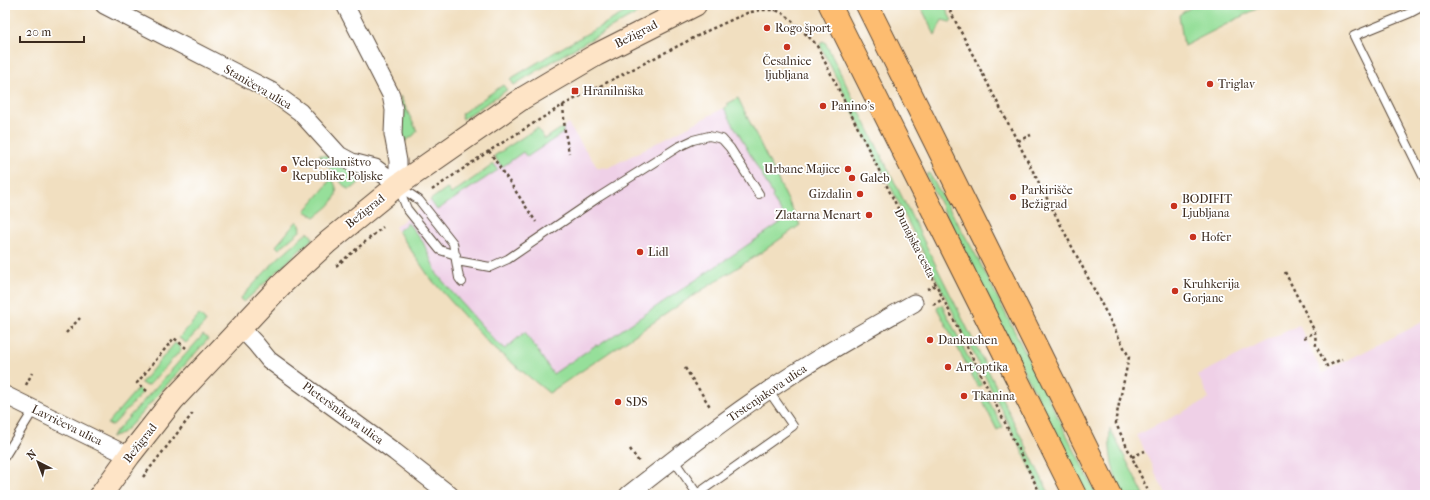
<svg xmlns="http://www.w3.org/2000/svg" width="1430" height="500" font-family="'IM FELL French Canon',serif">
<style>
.built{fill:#efd0e7}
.green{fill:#96df9a;stroke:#68845c}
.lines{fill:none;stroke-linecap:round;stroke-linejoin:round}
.lane-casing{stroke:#564536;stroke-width:10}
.street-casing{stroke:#564536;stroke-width:19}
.secondary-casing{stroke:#564536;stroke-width:24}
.primary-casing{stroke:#564536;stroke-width:24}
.path{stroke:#564536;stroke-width:2.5;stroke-dasharray:3 3;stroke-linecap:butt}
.lane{stroke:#fff;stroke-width:8}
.street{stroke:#fff;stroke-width:17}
.secondary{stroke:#fee4c6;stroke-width:22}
.primary{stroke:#fdbc70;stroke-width:22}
.poi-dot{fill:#c8321e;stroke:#fff;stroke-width:1.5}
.labels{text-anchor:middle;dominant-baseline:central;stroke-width:3.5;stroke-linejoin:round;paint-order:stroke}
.poi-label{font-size:12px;fill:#3b2a1e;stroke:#fff;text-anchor:start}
.street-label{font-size:12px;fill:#3b2a1e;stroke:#fff}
</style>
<rect width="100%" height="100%" fill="#fff"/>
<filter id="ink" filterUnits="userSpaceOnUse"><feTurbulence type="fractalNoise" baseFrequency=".025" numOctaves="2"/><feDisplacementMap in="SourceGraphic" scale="8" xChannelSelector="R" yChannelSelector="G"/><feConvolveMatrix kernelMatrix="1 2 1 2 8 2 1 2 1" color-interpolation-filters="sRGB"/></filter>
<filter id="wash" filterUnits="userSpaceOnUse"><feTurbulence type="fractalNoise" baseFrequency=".012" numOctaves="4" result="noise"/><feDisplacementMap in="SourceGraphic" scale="16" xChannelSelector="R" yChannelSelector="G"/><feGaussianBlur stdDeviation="0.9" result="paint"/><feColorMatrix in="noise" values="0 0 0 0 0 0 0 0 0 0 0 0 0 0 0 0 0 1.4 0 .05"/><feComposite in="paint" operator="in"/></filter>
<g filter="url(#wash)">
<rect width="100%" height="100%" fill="#f1dfc0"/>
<!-- built -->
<path class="built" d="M738 98 800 225 759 254 691 297 549 393 490 345 430 278 395 227 447 188 451 194 498 162 494 156 537 128 545 139 568 124 597 167 608 168 724 108 729 106 727 104Z
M1425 321V495H1166L1137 435 1209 399 1198 375 1299 325 1322 373Z"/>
<!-- green -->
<path class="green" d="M638 5H652L568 52 514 85 510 79 565 46Z
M920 5H944L952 21 950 22 942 20 935 35Z
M1194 5H1264L1184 46 1179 15Z
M822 41 825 42 1050 495H1044L820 45Z
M503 85 507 90 463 119 461 114Z
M400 96 417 131 414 135 403 143 400 133Z
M738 98 800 225 759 254 691 297 549 393 490 345 430 278 398 231 408 223 423 242 437 274 452 292 497 343 505 349 525 332 553 374 596 345 598 346 786 219 772 198 773 195 724 108 729 106 727 104Z
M563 127V133L527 157 523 152 502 167 494 156 537 128 545 139Z
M319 155C330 154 334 163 343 167 351 171 360 170 368 175L353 188 348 189 344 186Z
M494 164 498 170 437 210 430 200 447 188 451 194Z
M929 173 977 257 1097 495H1086L926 175Z
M331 178C345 196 329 206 315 217L305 211 326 186Z
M297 221 301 227 300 231 279 249 276 246Z
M308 232 313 238 244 302 240 299 277 259Z
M942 305 982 385 978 387 937 308Z
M199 315 205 320V323L186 343 179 338Z
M203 335 208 339 130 426 122 433 111 437Z
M175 343 179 346 181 350 149 385 146 386 141 383Z
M138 388 142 392V393L115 423 112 425 107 424Z
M985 394 1003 427 997 430 980 396Z
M1110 429 1113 434 1144 495H1123C1113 476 1108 451 1110 429Z"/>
</g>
<g filter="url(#ink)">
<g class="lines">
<defs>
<path id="lane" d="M1425 5 1410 13 1354 36 1425 180
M398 186 419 200 453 243 459 278 462 282
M398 186 407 209 440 250 456 255
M457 261 490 267 508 259 599 197 678 147 693 140 709 136 722 139 730 148 759 194
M5 456 34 409
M673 459 698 495
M697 494 793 426 768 390"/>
<path id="street" d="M104 5 271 91 300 112 339 155 352 162 375 168 398 185
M345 5 391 95 394 110 393 134 398 161V185
M240 327 256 344 269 360 395 452 450 495
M5 395 129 456
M628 495C679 455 730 415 784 380 826 352 870 328 914 303"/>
<path id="secondary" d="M101 495 129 456 173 400 282 284 328 242 398 185 523 98 596 55 695 5"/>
<path id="primary" d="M830 5 1075 495
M867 5 1110 495"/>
</defs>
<!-- lane casing -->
<use href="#lane" class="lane-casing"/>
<!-- street casing -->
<use href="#street" class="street-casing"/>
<!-- secondary casing -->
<use href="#secondary" class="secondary-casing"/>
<!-- primary casing -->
<use href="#primary" class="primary-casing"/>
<!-- path -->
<path class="path" d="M774 5 776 10 786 15 816 44 1041 495
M947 5 1129 357 1116 418V424L1150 495
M949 9 957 5
M806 34 818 28
M563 105 565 132 569 153
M1018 141 1031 135
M489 151 536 222
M432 190 489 151 563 105 709 30 747 13 760 10H776
M336 266 383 227
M1285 272 1315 332 1316 346 1327 366 1342 359
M927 289 936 285
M933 305 943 299
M66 333 80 318
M1304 338 1315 332
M685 368 711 408
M26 385 32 373
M147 391 137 383 174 338 186 348
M630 449 639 462
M1132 457 1145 451
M143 477 193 413"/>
<!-- lane -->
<use href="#lane" class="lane"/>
<!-- street -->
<use href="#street" class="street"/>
<!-- secondary -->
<use href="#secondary" class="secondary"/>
<!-- primary -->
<use href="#primary" class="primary"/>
</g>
</g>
<!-- markers -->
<g class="poi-dot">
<circle cx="767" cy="28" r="4"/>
<circle cx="787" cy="47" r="4"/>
<circle cx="1210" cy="84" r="4"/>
<rect x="571" y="87" width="8" height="8" rx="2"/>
<circle cx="823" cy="106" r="4"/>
<circle cx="284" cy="169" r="4"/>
<circle cx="848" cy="169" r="4"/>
<circle cx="852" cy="178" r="4"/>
<circle cx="860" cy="194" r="4"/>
<circle cx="1013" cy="197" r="4"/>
<circle cx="1174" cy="206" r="4"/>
<circle cx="869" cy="215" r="4"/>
<circle cx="1193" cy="237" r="4"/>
<circle cx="640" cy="252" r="4"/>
<circle cx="1175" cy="291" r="4"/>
<circle cx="930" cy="340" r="4"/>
<circle cx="948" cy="367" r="4"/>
<circle cx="964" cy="396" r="4"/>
<circle cx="618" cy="402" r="4"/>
</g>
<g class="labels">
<!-- poi labels -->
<g class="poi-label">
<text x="775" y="28">Rogo šport</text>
<text x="787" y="61" text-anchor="middle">Česalnice<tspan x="787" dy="14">ljubljana</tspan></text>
<text x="1218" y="84">Triglav</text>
<text x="583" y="91">Hranilniška</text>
<text x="831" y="106">Panino's</text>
<text x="292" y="162">Veleposlaništvo<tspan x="292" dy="14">Republike Poljske</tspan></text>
<text x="840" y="169" text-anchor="end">Urbane Majice</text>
<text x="860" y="178">Galeb</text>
<text x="1021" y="190">Parkirišče<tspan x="1021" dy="14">Bežigrad</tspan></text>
<text x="852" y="194" text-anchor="end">Gizdalin</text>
<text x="1182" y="199">BODIFIT<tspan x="1182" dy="14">Ljubljana</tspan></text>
<text x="861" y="215" text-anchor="end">Zlatarna Menart</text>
<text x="1201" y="237">Hofer</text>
<text x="648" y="252">Lidl</text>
<text x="1183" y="284">Kruhkerija<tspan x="1183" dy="14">Gorjanc</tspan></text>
<text x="938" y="340">Dankuchen</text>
<text x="956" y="367">Art optika</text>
<text x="972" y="396">Tkanina</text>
<text x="626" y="402">SDS</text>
</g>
<!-- street labels -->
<g class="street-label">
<text transform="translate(636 34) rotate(-27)">Bežigrad</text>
<text transform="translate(258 87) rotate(30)">Staničeva ulica</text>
<text transform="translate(365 211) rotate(-39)">Bežigrad</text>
<text transform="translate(915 243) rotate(63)">Dunajska cesta</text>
<text transform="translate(767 393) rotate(-34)">Trstenjakova ulica</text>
<text transform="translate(343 413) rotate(36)">Pleteršnikova ulica</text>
<text transform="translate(67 425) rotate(26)">Lavričeva ulica</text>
<text transform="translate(140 443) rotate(-52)">Bežigrad</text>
</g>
</g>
<!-- margin -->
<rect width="1430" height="500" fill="none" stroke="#fff" stroke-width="20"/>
<!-- north arrow -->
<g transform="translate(38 462) rotate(318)" stroke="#ffffff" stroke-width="3" paint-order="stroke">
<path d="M0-3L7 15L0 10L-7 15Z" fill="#3b2a1e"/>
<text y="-6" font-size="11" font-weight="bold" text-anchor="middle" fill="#3b2a1e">N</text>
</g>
<!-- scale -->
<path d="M20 36v6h64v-6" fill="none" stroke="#3b2a1e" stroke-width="2"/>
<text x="26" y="36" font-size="12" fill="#3b2a1e" stroke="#ffffff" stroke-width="3" paint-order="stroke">20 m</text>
</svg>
